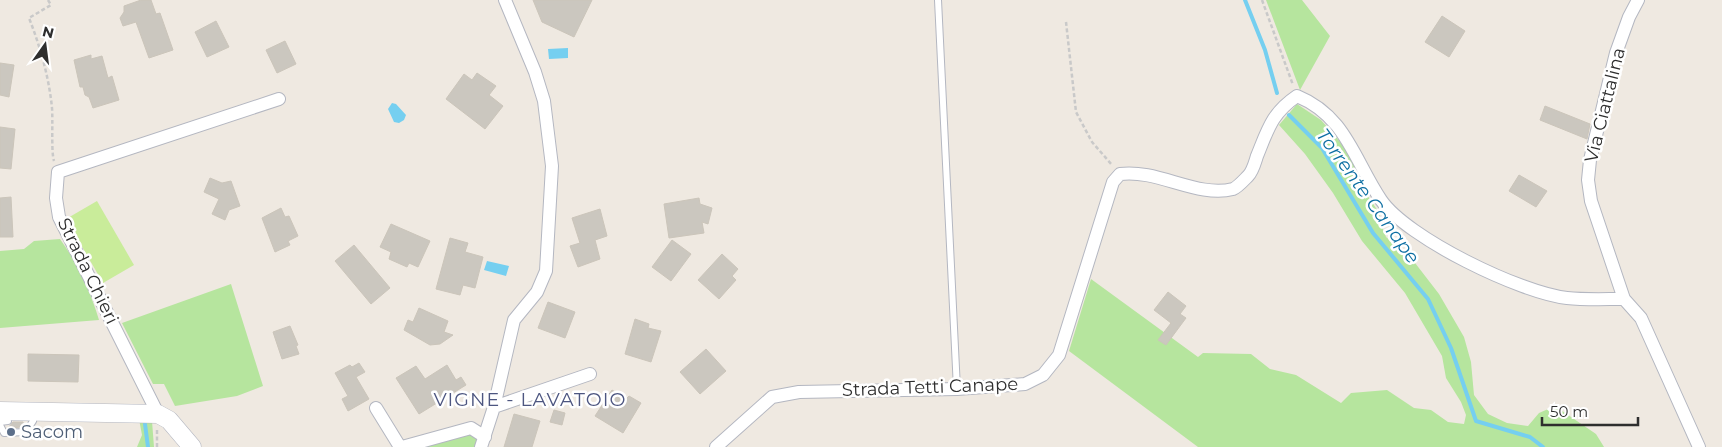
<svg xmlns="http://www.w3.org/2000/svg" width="1722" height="447" font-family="Montserrat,sans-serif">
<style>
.green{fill:#b6e59e}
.pitch{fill:#c9ec9a}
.water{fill:#75cff0}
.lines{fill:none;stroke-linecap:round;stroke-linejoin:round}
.stream{stroke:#75cff0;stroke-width:4}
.building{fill:#cbc7bf;stroke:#cbc5ba}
.service-casing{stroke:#b4b7c1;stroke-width:8}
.minor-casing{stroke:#b4b7c1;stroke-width:14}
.secondary-casing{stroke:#b4b7c1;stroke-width:19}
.path{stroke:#c9c9c9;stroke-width:2.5;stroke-dasharray:4 2.5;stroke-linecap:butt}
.service{stroke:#fff;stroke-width:6}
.minor{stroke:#fff;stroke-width:12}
.secondary{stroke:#fff;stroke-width:18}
.service-dot{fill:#5c6f8a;stroke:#fff;stroke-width:2}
.labels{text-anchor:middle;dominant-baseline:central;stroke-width:5;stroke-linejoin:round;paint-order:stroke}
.street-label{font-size:18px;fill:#2e2e2e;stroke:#fff}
.service-label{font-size:18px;fill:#4e5e75;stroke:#fff;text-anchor:start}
.water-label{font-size:19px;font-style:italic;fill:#0d6fa3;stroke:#fff}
.neighbourhood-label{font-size:19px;letter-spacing:1px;fill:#4d5680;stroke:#fff}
</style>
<rect width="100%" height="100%" fill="#efe9e1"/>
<!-- green -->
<path class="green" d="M1266 0H1302L1330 36 1300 90Z
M1297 104 1321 120 1342 144 1362 177 1367 195 1380 214 1379 219 1386 237 1412 259 1439 294 1464 337 1471 362 1474 395 1488 414 1507 423 1528 426 1539 413 1555 406 1596 434 1604 447H1198L1069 351 1091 279 1198 357 1203 353 1251 354 1270 369 1296 375 1341 403 1351 393 1387 390 1414 408 1431 410 1448 422 1464 424 1466 415 1461 402 1446 378 1442 356 1405 293 1362 241 1333 193 1305 154 1279 125Z
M60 239C78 264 90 290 99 320L0 328V251L24 249 34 241Z
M231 284 263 386 237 396 175 406 164 384H153L122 323Z
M139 419 152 421 154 447H137L142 435Z
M471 434 478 440 474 447H420Z"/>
<!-- pitch -->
<path class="pitch" d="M97 201 134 265 103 283 66 219Z"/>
<!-- water -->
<path class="water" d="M568 48V58L549 59 548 49Z
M392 103 396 104 406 115 404 120 399 123 394 122 388 109Z
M487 261 509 266 506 276 484 270Z"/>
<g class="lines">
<!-- stream -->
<path class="stream" d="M1245 0 1265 50 1277 93
M1289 115 1322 148 1373 233 1428 299 1451 348 1476 421 1530 437 1543 447
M145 424 148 447"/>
</g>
<!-- building -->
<path class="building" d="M141 0H151L156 14 160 13 173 50 149 58 136 22 123 26 120 18 124 12V6Z
M533 0H592L574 37 542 22Z
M1442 16 1465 31 1449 57 1425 42Z
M216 21 229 47 207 57 195 32Z
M285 41 296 64 277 73 266 50Z
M91 55V59L102 56 108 78 112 76 119 100 93 108 89 97 85 95 83 87H80L74 60Z
M0 63 14 65 9 97 0 95Z
M477 73 496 86 489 95 503 106 485 129 446 99 464 74 472 80Z
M1545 106 1590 124 1587 139 1540 120Z
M0 127 15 129 11 169 0 168Z
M1519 175 1547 191 1536 207 1509 191Z
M210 178 222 183 231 181 240 206 229 210 225 220 212 214 219 199 204 192Z
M11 197 13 237H0V198Z
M699 198 700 204 712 208 708 224 702 222 704 233 669 238 664 204Z
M281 208 285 217 289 216 298 236 288 241 290 245 275 252 262 218Z
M600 209 607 236 595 240 600 259 578 267 570 246 580 243 572 218Z
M391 224 430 241 418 267 409 263 407 267 389 259 391 252 380 247Z
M450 238 468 243 465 252 483 257 475 288 463 285 460 295 436 289Z
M672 240 691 254 671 281 652 267Z
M354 245 390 288 371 304 335 261Z
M722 254 738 269 732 276 736 280 719 299 698 280Z
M1168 292 1186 306 1180 314 1186 318 1166 345 1158 340 1171 323 1154 310Z
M548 302 575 312 565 338 538 328Z
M419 308 448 321 444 332 453 335 440 344 430 345 404 330 408 320 413 322Z
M635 319 649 324 648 328 661 331 651 362 625 354Z
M290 326 298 345 296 346 299 354 282 359 273 332Z
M706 349 726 371 700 394 680 372Z
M28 354 79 355 78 382 28 381Z
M359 363 365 372 356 377 369 399 348 411 342 399 348 396 335 373 350 365 352 367Z
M447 365 456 380 461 377 466 385 419 414 396 378 416 366 425 379Z
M612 390 626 399 629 396 641 403 623 433 595 416Z
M554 410 565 413 562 425 550 422Z
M514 414 540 421 532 447H504Z
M13 422H23L24 427 8 428Z"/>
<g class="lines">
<defs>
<path id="service" d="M938 0 957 389
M0 422 8 421
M0 425 4 433 26 432 33 421"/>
<path id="minor" d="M1638 0 1629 17 1616 53 1590 160 1588 180 1591 201 1624 299 1641 318 1699 447
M494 407 590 374
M376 408 400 447
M158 414 59 217 56 198 58 172 279 99
M402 447 471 428 485 437
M481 447 494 407 514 320 537 292 546 271 552 166 544 101 535 72 505 0
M716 447 772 397 799 392 957 389 1025 384 1043 375 1059 355 1113 182 1120 174C1158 169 1197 198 1233 189 1238 187 1244 180 1248 176 1253 171 1255 162 1257 156 1268 129 1272 113 1297 96 1346 116 1354 160 1381 200 1407 238 1521 293 1567 298 1585 300 1605 299 1624 299"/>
<path id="secondary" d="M0 411 158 414 169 420 192 447"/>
</defs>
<!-- service casing -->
<use href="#service" class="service-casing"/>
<!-- minor casing -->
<use href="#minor" class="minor-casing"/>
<!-- secondary casing -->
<use href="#secondary" class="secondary-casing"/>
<!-- path -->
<path class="path" d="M48 0 51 5 29 18C40 46 49 77 52 108 53 121 51 152 54 161
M1262 0 1293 85
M1066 22 1076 112 1092 142 1112 165
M157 430V447"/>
<!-- service -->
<use href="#service" class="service"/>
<!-- minor -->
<use href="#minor" class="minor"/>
<!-- secondary -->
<use href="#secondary" class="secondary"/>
</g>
<!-- markers -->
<circle class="service-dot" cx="11" cy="432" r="5"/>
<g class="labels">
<!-- street labels -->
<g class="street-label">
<text transform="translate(1605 105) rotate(-76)">Via Ciattalina</text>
<text transform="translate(88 271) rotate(64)">Strada Chieri</text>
<text transform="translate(930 387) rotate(-2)">Strada Tetti Canape</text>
</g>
<!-- service labels -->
<g class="service-label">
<text x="21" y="432">Sacom</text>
</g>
<!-- water labels -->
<g class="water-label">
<text transform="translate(1368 196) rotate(54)">Torrente Canape</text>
</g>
<!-- neighbourhood labels -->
<g class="neighbourhood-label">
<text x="530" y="399">VIGNE - LAVATOIO</text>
</g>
</g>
<!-- north arrow -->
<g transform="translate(45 45) rotate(14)" stroke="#ffffff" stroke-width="4" paint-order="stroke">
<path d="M0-4L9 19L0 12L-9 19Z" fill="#2e2e2e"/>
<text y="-8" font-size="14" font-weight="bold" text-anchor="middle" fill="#2e2e2e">N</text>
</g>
<!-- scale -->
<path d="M1542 417v8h96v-8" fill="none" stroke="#2e2e2e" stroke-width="2.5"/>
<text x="1550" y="417" font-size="15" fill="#2e2e2e" stroke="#ffffff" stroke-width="4" paint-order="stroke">50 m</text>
</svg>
